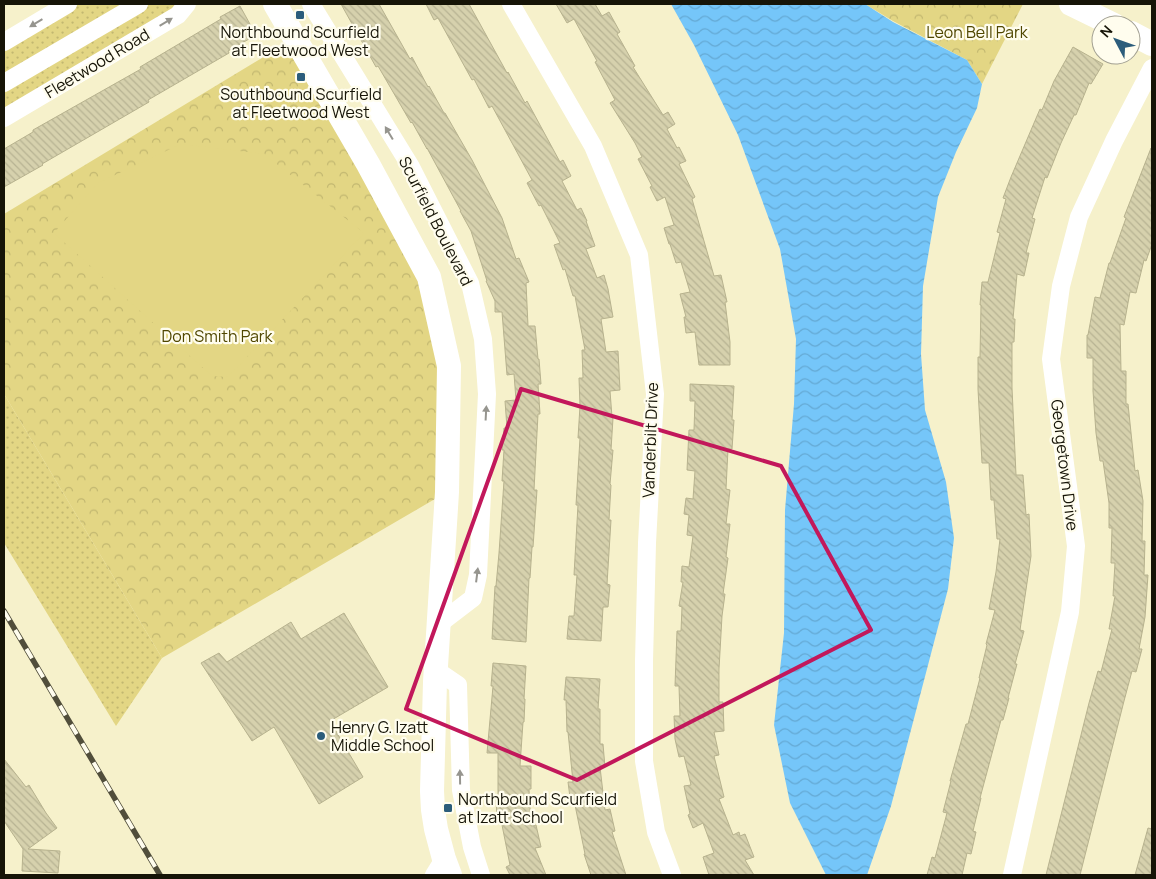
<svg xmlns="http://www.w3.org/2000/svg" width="1156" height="879" font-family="Manrope,sans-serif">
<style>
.grass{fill:url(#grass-dots)}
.park{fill:url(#park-crowns)}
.pitch{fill:#e3d684}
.water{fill:url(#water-waves)}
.building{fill:url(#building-back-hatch);stroke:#b7b28e}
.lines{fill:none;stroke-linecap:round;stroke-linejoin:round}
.street{stroke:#fff;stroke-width:18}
.secondary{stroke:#fff;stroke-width:24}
.rail-casing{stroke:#514e3b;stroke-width:5.5}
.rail{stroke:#fffdee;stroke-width:4;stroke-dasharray:11;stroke-linecap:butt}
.oneway{fill:#96958f}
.marked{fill:none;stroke:#c2185b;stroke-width:4;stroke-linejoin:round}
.poi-dot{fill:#2c5d7b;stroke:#fffdee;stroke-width:2}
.labels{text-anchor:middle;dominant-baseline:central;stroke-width:4.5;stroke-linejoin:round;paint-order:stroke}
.poi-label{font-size:16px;fill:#161407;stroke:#fffdee}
.park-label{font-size:16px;fill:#504700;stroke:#fffdee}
.street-label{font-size:16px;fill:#161407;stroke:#fffdee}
</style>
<defs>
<pattern id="grass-dots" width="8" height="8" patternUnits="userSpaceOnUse" patternTransform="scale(1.25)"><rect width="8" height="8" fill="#e3d684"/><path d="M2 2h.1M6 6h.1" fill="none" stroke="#c2b770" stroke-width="1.8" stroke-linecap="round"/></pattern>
<pattern id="park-crowns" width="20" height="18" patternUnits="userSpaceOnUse" patternTransform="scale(1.25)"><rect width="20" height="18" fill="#e3d684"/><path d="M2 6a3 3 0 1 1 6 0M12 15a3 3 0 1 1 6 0" fill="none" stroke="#c2b770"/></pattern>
<pattern id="water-waves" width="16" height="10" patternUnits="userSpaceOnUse" patternTransform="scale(1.25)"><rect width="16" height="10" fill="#75c6f9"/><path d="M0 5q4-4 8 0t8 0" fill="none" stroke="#64a9d4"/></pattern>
<pattern id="building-back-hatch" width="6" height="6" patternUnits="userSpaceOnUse" patternTransform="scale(1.25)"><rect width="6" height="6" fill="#d6d1ad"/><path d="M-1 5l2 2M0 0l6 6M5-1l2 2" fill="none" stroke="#b7b393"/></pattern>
</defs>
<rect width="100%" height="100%" fill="#f6f1cb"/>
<!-- grass -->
<path class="grass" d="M68 4H187L4 118V42Z
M4 394 162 658 116 726 4 543Z"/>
<!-- park -->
<path class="park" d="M865 4H1023L982 84 967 60 893 21Z
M295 38 429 277 449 366 447 492 162 658 4 394V214Z"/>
<!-- pitch -->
<path class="pitch" d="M181 144 264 154 364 233 228 377 212 376 54 233 98 183Z"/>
<!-- water -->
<path class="water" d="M671 4H865L893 22 967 60 982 84 977 108 956 152 938 197 923 286 921 354 925 410 946 482 954 538 948 589 891 806 867 875H826L790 803 774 725 784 633 785 510 794 404 796 339 780 249 738 135 694 45Z"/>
<!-- building -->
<path class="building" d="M341 4H379L410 59 412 57 428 87 429 86 444 113H445L472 160 502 218 516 259 519 258 529 282 526 283 528 326H535L538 359H539L541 384H538L540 414H538L534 490H537L533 547H532L530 578H529L526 642 492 639 495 586H496L499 553 504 481H502L504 450H502L504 428H507L505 401 516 400 514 374 507 375 502 312H495V301L486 281H487L471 231 460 211H461L427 148V149L412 122 411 123 378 66 376 67Z
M426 4H469L507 73 508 72 525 103 527 101 560 162 563 160 571 176 562 181 577 210 581 208 587 221H586L595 246 586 249 597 278 604 275 608 289 613 317 601 319 606 352 618 351 620 390 610 391 612 417 613 418 611 450H613L610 484 611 485 609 520H611L607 584 610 585 608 607H603L601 641 567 639 569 616H574L577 575H574L578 505H576L580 438H578L580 406 579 378H583L582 350H585L575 296H573L565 269 563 270 554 245 560 243 541 205 539 206 527 183 532 180 492 106 489 108 474 79 472 80 438 18 434 20Z
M556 4H595L602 16 609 12 620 32 617 34 635 66 633 67 663 115 668 112 675 124 667 129 677 148 679 147 686 161 679 164 695 197 692 199 714 276 721 275 727 302H725L730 342V365H699L695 332 686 333 684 317H686L680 294 690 292 681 262 676 263 670 244H669L664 228 674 225 665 197 657 201 650 187 652 186 638 159 642 157 635 143 610 103 615 100 595 62 597 61 574 19 567 23Z
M240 6 256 35 228 51 229 53 148 100 149 102 42 164 43 165 4 187V149L33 132V130L141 69 140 67 221 19 220 17Z
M1073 47 1103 64 1091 84 1089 83 1076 115H1074L1061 143 1047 178 1045 177 1032 218 1035 219 1026 253H1029L1024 276 1017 274 1013 319H1015L1014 342H1012V388L1016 475H1023L1026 515 1029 514 1031 556 1020 630 1024 631 1015 664H1017L1008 698H1009L1003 720H1001L980 798H981L973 831 976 832 971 854 967 853 962 875H927L932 857 935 858 947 813 943 812 951 781H950L966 724H968L980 678H979L987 645 986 644 995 610 989 609 996 572 1000 539H997L994 500H991L989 463H982L978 389V357H980L981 305H980L982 282H988L1000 233 997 232 1006 199 1003 198 1011 177 1040 109 1042 110 1054 81Z
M1151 148 1152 244 1146 261 1144 260 1136 293 1130 292 1124 325 1120 324 1121 371H1126V404H1128L1135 471 1138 470 1143 501 1142 541H1145L1144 575H1148L1145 617 1139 649H1142L1136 672 1132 671 1124 701 1080 875H1046L1089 703 1098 671 1101 672 1112 629H1109L1115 596H1113L1115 563H1111L1112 528H1109V503L1103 461H1100L1096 433 1093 391V358H1087V335H1088L1095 297 1100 298 1109 263H1110L1126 218 1124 217Z
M690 384 734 386 732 420H734L732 449H728L726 489 730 490 726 524H730L726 557 728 558 723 594H725L722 616 719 669V702H723L724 731 714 732 719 755 714 756 724 797 719 799 733 835 739 832 740 836 745 834 754 857 745 860 754 875H709L703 857 714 853 703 823 693 828 688 815 690 814 684 786 691 785 684 756 679 757 675 739 674 716H680L679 686H675L677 631H681L682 607 679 606 683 582H681L682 566 689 567 693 536 687 535 689 515 684 514 686 498 693 499 695 471 687 470 689 430H694L695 401H690Z
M344 613 388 687 330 721 363 777 319 804 274 727 252 741 201 663 219 653 227 662 291 622 301 639Z
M493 663 526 666 524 699H525L524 722H523L520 766H531V789H529L531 826 536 825 541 847 535 848 546 875H510L506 867 510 865 501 820H497L496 797H498V753H487L493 686H491Z
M566 677 600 679 598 709H600V744H603L605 767H600L605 810 610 809 615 831 612 832 626 875H591L584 854H585L575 805H571L568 782H573L568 732H567L566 700H564Z
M4 759 26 787 29 785 46 813 57 828 28 849 60 851 58 873 22 871 23 849 4 821Z
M1148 828 1152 829V875H1135Z"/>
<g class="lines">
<!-- street -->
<path class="street" d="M311 4 411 167 470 283 483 339 487 394 478 575 473 598 439 624
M511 4 593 146 639 255 655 394 647 543 644 661V761L656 832 672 875
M4 42 68 4
M4 83 139 4
M4 118 178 15 187 4
M436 670 458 685 461 790 472 847 481 875
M434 875 444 859
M1012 875 1054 685 1070 612 1076 546 1051 359 1061 286 1079 217 1114 141 1152 68"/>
<!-- secondary -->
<path class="secondary" d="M275 4 368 164 429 277 449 366 447 492 435 682 432 791 433 810 436 829 444 859 450 875
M1071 4 1114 25
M1131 33 1152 44"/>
<defs>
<path id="rail" d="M4 611 160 875"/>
</defs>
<!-- rail casing -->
<use href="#rail" class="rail-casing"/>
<!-- rail -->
<use href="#rail" class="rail"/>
</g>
<!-- one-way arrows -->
<defs><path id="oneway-solid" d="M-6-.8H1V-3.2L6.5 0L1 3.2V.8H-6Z" transform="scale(1.25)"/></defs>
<g class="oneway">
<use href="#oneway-solid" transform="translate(166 22) rotate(-31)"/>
<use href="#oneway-solid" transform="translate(36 23) rotate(149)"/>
<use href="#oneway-solid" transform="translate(389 133) rotate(-121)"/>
<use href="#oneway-solid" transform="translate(486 413) rotate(-87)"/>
<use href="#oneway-solid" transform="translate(477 575) rotate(-83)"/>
<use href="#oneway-solid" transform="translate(460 777) rotate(-91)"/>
</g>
<!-- marked area -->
<path class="marked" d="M521 389 781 466 871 630 577 780 406 709Z"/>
<!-- markers -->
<g class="poi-dot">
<rect x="295" y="10" width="10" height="10" rx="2.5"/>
<rect x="296" y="72" width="10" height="10" rx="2.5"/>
<circle cx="321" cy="736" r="5"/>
<rect x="443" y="803" width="10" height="10" rx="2.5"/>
</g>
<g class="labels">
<!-- poi labels -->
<g class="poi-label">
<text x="300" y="32">Northbound Scurfield<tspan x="300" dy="18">at Fleetwood West</tspan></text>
<text x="301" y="94">Southbound Scurfield<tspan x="301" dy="18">at Fleetwood West</tspan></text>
<text x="331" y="727" text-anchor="start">Henry G. Izatt<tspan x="331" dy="18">Middle School</tspan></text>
<text x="458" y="799" text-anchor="start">Northbound Scurfield<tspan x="458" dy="18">at Izatt School</tspan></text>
</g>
<!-- park labels -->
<g class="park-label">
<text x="977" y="32">Leon Bell Park</text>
<text x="217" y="336">Don Smith Park</text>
</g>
<!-- street labels -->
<g class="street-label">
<text transform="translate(97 63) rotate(-31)">Fleetwood Road</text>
<text transform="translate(436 221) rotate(63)">Scurfield Boulevard</text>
<text transform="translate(650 440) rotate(-88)">Vanderbilt Drive</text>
<text transform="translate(1065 465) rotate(83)">Georgetown Drive</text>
</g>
</g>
<!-- border -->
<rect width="1156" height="879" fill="none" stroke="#161407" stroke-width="10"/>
<!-- north arrow -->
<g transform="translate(1116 40) rotate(311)"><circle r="24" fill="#fffdee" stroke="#a2a092"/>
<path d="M0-4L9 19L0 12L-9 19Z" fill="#2c5d7b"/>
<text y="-8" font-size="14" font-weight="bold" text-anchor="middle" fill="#161407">N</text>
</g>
</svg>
